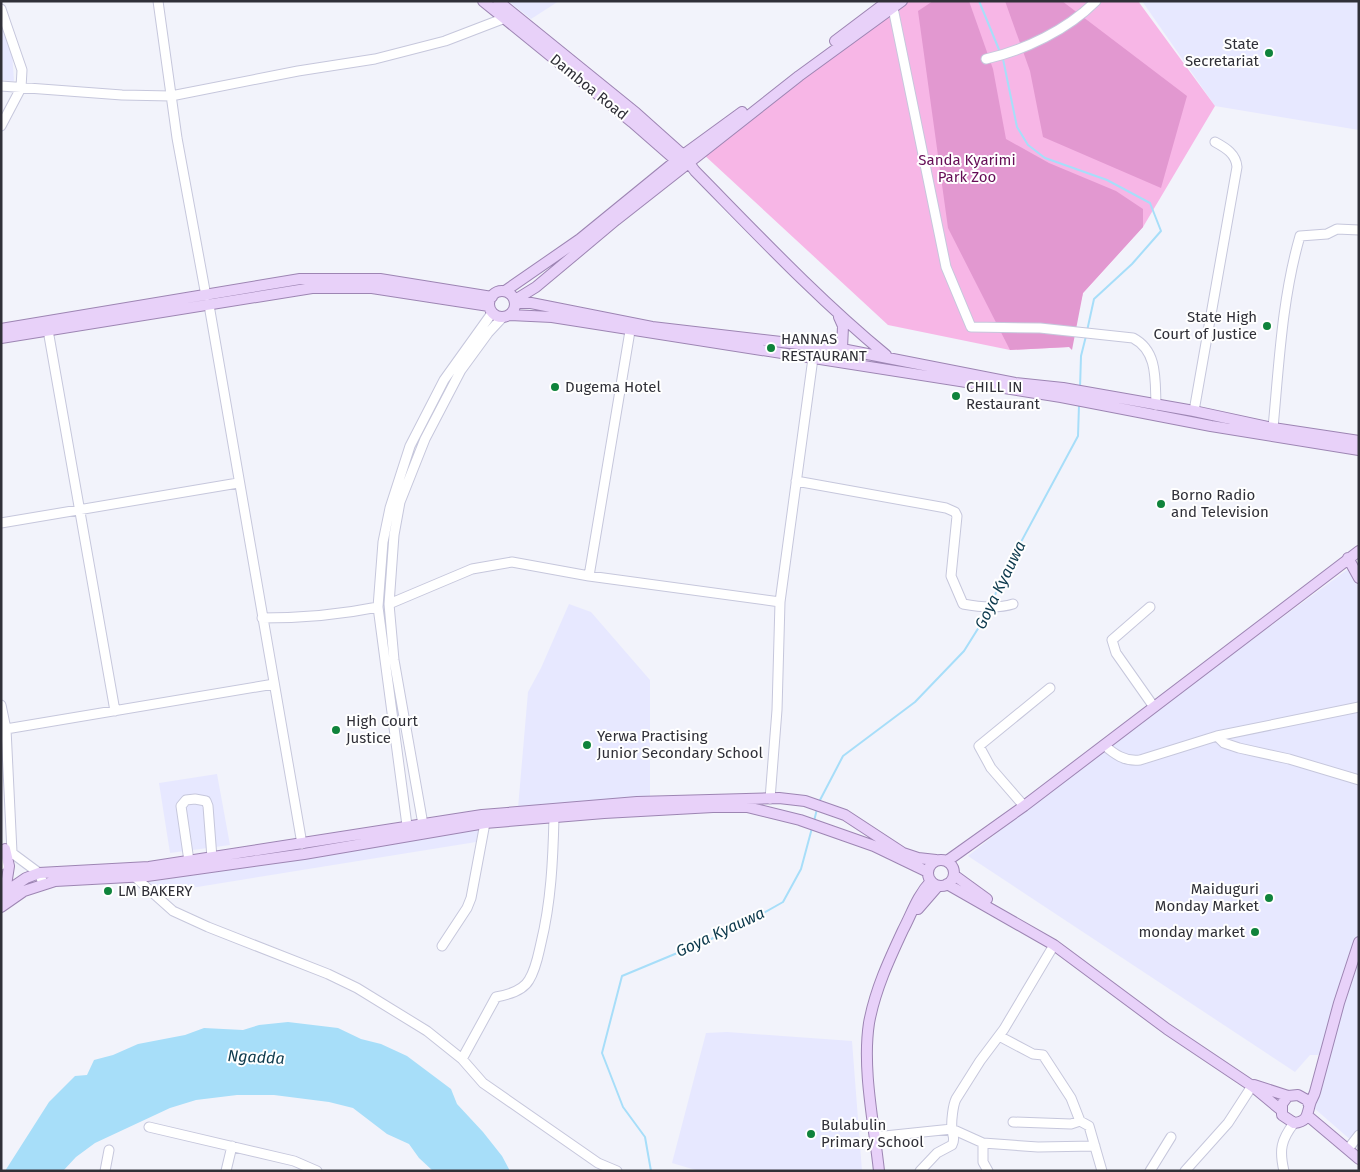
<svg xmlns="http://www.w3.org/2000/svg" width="1360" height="1172" font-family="'Fira Sans',sans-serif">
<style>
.built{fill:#e7e8ff}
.green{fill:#f7b6e6}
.forest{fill:#e298d0}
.water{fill:#a7def9}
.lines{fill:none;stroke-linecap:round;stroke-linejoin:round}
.stream{stroke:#a7def9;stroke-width:2}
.minor-casing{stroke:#c6c7dc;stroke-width:11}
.major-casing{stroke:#9d85b3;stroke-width:12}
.minor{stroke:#fff;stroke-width:9}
.major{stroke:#e8d1f9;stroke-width:10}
.poi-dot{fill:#0f833b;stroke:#fff;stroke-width:2}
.labels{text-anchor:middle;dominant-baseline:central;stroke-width:4;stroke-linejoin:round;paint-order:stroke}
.poi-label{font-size:15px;fill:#303038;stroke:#fff;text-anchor:start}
.street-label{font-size:15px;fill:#303038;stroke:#fff}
.park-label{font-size:15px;fill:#650d56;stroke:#fff}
.water-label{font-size:16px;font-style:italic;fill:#0c394c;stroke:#fff}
</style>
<rect width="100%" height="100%" fill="#f2f3fb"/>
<!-- built -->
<path class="built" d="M508 1H559L531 19Z
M1142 1H1359V130L1215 106Z
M1 21 12 52 14 81 1 80Z
M1359 561V934L1322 1057 1321 1055H1310L1295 1072 968 856 1099 752Z
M569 604 591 612 650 680V798L518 808 528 692 541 668Z
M217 774 230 845 170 853 159 783Z
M480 829 476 842 160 893 149 882Z
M1359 937V1135L1353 1142 1314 1108Z
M727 1032 852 1041 862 1171H699L672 1163 706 1033Z"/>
<!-- green -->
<path class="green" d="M904 1H1138L1215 106 1143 227 1083 293 1069 347 1010 350 888 325 702 153Z"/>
<!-- forest -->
<path class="forest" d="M933 1H969L993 69 1006 139 1049 163 1116 191 1143 209V227L1083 293 1072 350 1069 347 1010 350 948 228 918 11Z
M1005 1H1062L1187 96 1161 188 1043 137 1030 71Z"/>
<!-- water -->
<path class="water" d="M288 1022 338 1028 361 1039 381 1044 407 1056 451 1089 457 1104 483 1132 502 1156 510 1171H433L419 1158 409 1144 387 1134 353 1108 329 1102 274 1095H237L196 1100 170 1108 95 1143 76 1157 63 1171H5L49 1102 75 1076 87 1075 94 1060 113 1055 138 1044 185 1035 204 1028 243 1030 259 1025Z"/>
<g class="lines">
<!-- stream -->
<path class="stream" d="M979 1 1000 52
M1003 59 1017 127 1028 145 1045 158 1107 180 1150 203 1161 231 1132 264 1094 299 1087 331
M1080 388 1081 356 1086 336
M992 604 1000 581 1078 436 1079 405
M819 802 843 756 915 702 964 651 989 611
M814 821 817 809
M651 1171 645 1137 623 1107 602 1053 622 976 735 929 783 902 801 869 812 828"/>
<defs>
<path id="minor" d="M158 1 177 138 206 296
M893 8 946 267 971 327 1040 328 1133 338C1158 351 1155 380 1156 405
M1 9 22 70 21 88 1 126
M986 59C1025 50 1067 30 1096 1
M1 86 122 95 171 96 298 71 375 59 445 41 505 18 509 14
M209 305 302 844
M48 330 115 711
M1194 411 1237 167C1236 154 1226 148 1215 142
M1273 428C1279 364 1282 298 1300 236L1327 234 1337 229 1359 230
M796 481 946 508 955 512 957 516 951 576 963 604C979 607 997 609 1013 604
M1 523 238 483
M589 576 630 331
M389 604 472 569 512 562 589 576 780 602
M1150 607 1112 640 1116 653 1154 707
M262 618C302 618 339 615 378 607
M1 705 6 729 12 852 1 865
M6 729 274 684
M1217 736 1224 743 1239 748 1289 759 1359 780
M1104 745C1114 754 1125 762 1140 760L1217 736 1359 707
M770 799 777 710 780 602 813 358
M1024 806 991 768 979 746 1050 688
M424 830 394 660 389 604 394 535 400 502 425 439 461 370 488 333 502 318
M408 833 378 607 383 542 390 508 410 446 444 380 492 313
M8 850 39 873 43 883
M189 861 181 806 186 800 195 799 206 801 208 806 212 858
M135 877 173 911 208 927 328 974 357 988 427 1031 462 1059 483 1083 598 1163 617 1171
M442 946 467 908 471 898 485 823
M999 1036 1033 1054 1043 1055 1071 1098 1080 1121
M462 1059 496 997C507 995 523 991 529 980 536 969 538 956 541 943 551 902 553 860 554 817
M1013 1122 1071 1124 1080 1121 1089 1126 1102 1171
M149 1127 294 1161 317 1171
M875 1137 952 1129 983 1143V1162L988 1171
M983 1143 1038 1147 1095 1146
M1348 1149 1359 1135
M105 1171 109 1150
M226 1171 232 1146
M920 1171 937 1153 952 1145C956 1138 952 1136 952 1129 951 1122 953 1105 956 1099L980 1061 1004 1029 1054 945
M1150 1171 1171 1137
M1185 1171 1228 1123 1252 1086
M1284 1171C1279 1150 1281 1140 1294 1123"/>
<path id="major" d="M483 1 632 122 680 164
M498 1 636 113 683 155 695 171C757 234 818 299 886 355
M835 41 888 1
M489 304a13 13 0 1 1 26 0a13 13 0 1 1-26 0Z
M505 291 580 239 683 155 742 112
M515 300 536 287 616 220 799 76 902 1
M516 303H531L652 327 842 349 1015 383 1063 388 1194 411 1273 428 1359 441
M510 315 552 317 1061 397 1211 426 1359 450
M839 317 843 326 842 349
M1 329 300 279H380L492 297
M1 338 312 288H372L489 306
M1348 558 1359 578
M5 849 9 866 5 892
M928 873a13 13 0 1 1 26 0a13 13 0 1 1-26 0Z
M947 861 1024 806 1359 551
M954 875 987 899
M947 884 1054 945 1167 1029 1252 1086 1281 1110
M1 895 26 878 39 873 149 867 482 815 637 802 779 798 805 801 845 815 903 853 918 858 936 860
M1 907 24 891 55 881 147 876 304 854 485 823 604 813 713 807H747L800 820 874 846 928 872
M918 909 938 886
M1254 1085 1288 1096
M1309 1105 1307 1100 1298 1095 1288 1096 1282 1104V1115L1294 1123C1308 1122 1307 1114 1310 1104 1311 1100 1314 1096 1315 1092L1339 1003 1359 942
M1308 1116 1359 1159
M879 1171C874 1124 862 1069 869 1023 875 990 889 960 903 930 912 913 917 896 931 881"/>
</defs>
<!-- minor casing -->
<use href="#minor" class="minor-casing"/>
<!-- major casing -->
<use href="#major" class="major-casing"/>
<!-- minor -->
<use href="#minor" class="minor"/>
<!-- major -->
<use href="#major" class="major"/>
</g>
<!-- markers -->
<g class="poi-dot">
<circle cx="1269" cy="53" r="5"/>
<circle cx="1267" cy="326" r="5"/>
<circle cx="771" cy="348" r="5"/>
<circle cx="555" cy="387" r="5"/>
<circle cx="956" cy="396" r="5"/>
<circle cx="1161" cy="504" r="5"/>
<circle cx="336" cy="730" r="5"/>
<circle cx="587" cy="745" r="5"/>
<circle cx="108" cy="891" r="5"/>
<circle cx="1269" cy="898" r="5"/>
<circle cx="1255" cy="932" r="5"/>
<circle cx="811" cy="1134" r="5"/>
</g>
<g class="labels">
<!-- poi labels -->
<g class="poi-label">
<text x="1259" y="44" text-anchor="end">State<tspan x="1259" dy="17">Secretariat</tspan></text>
<text x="1257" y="317" text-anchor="end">State High<tspan x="1257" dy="17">Court of Justice</tspan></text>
<text x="781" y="339">HANNAS<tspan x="781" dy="17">RESTAURANT</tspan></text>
<text x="565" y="387">Dugema Hotel</text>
<text x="966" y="387">CHILL IN<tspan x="966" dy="17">Restaurant</tspan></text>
<text x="1171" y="495">Borno Radio<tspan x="1171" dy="17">and Television</tspan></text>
<text x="346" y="721">High Court<tspan x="346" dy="17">Justice</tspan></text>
<text x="597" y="736">Yerwa Practising<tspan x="597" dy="17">Junior Secondary School</tspan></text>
<text x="1259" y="889" text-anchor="end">Maiduguri<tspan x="1259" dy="17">Monday Market</tspan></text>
<text x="118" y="891">LM BAKERY</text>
<text x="1245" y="932" text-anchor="end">monday market</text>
<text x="821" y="1125">Bulabulin<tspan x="821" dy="17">Primary School</tspan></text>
</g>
<!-- street labels -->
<g class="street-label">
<text transform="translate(589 87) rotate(39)">Damboa Road</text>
</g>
<!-- park labels -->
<g class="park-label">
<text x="967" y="160">Sanda Kyarimi<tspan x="967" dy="17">Park Zoo</tspan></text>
</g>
<!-- water labels -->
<g class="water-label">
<text transform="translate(1000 585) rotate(-64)">Goya Kyauwa</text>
<text transform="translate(720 932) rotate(-25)">Goya Kyauwa</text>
<text transform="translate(256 1057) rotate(3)">Ngadda</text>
</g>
</g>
<!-- border -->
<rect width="1360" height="1172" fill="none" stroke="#303038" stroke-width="5"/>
</svg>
